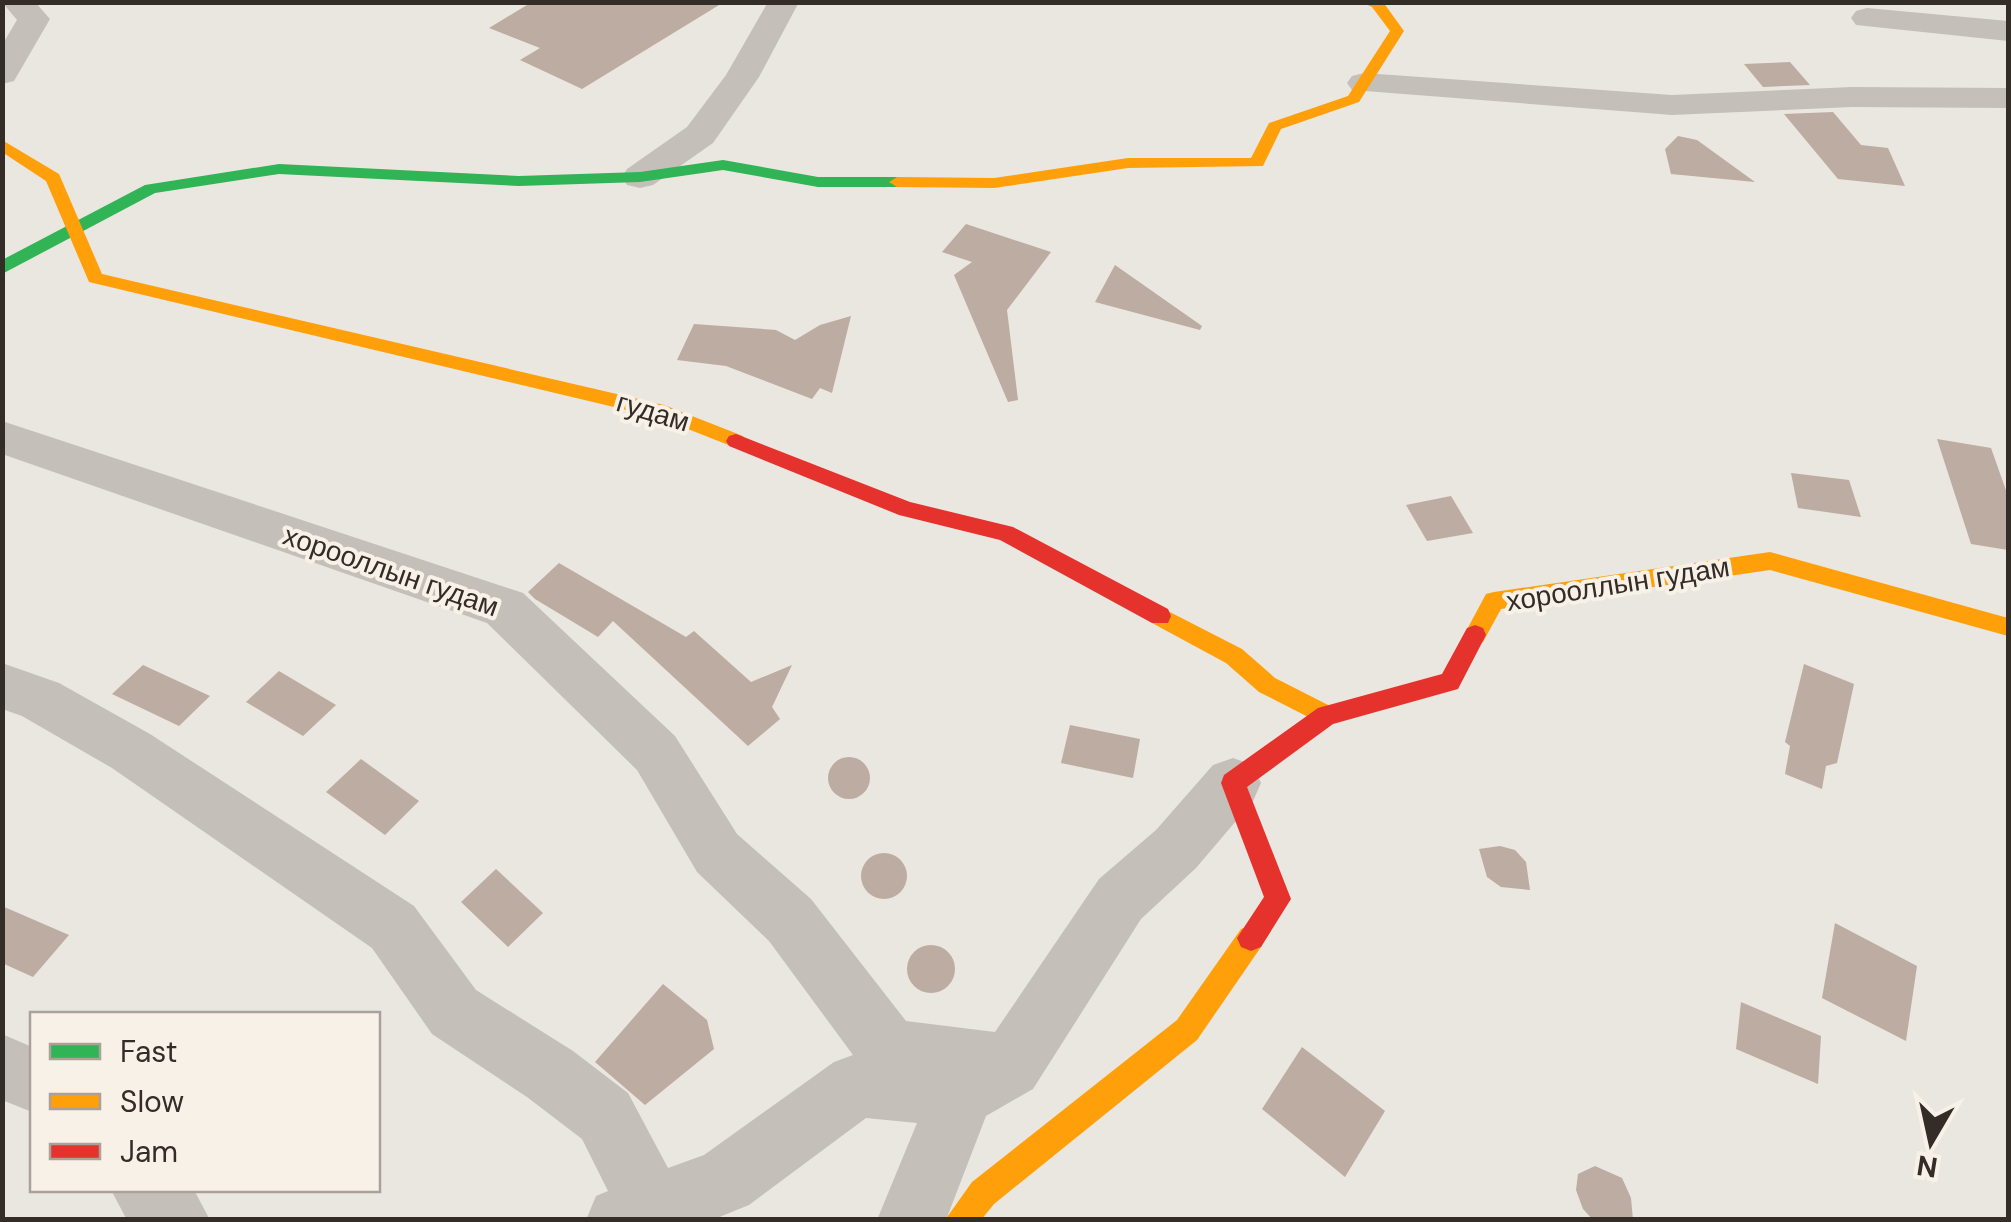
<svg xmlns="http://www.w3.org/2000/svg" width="2011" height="1222" font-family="'DM Sans',sans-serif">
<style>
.building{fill:#bdaca2}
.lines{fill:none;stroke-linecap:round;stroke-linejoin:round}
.street{fill:#c4bfb9;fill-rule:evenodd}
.fast{fill:#30b455;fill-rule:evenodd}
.slow{fill:#ff9f0a;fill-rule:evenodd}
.jam{fill:#e5322d;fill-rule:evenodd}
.labels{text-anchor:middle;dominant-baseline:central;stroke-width:8;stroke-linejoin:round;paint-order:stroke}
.street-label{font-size:28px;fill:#342c27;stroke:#f8f1e7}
</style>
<rect width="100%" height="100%" fill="#eae6e0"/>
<!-- building -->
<path class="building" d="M532 2H724L582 89 520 60 540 48 489 28Z
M1790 62 1810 85 1763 87 1744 64Z
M1833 112 1861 145 1888 148 1905 186 1838 179 1784 114Z
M1678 136 1697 140 1755 182 1671 174 1665 149Z
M966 224 1051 252 1007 310 1018 400 1008 402 954 275 972 262 942 252Z
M1115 265 1202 326 1200 330 1095 302Z
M851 316 832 393 820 388 812 399 726 366 677 360 694 324 776 330 795 340 820 325Z
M1937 439 1991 448 2008 496V550L1971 544Z
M1791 473 1849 480 1861 517 1798 508Z
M1451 496 1473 533 1427 541 1406 505Z
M559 563 686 637 694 631 751 682 792 665 772 707 780 719 748 746 613 621 598 637 535 599 528 592Z
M1804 664 1854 684 1837 763 1826 766 1822 789 1785 774 1790 746 1785 742Z
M143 665 210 696 179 726 112 694Z
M279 671 336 705 303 736 246 702Z
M1070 725 1140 739 1133 778 1061 763Z
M828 778a21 21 0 1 1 42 0a21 21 0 1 1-42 0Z
M361 759 419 801 385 835 326 792Z
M1500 846 1515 850 1526 862 1530 890 1501 887 1487 877 1479 849Z
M861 876a23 23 0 1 1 46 0a23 23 0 1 1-46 0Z
M496 869 543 913 508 947 461 902Z
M2 906 69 935 33 977 2 963Z
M1835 923 1917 966 1906 1041 1822 998Z
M907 969a24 24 0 1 1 48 0a24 24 0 1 1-48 0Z
M663 984 707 1020 714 1049 645 1105 595 1062Z
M1741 1002 1821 1036 1818 1084 1736 1049Z
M1302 1047 1385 1111 1345 1177 1262 1109Z
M1595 1166 1622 1178 1631 1198 1633 1220H1593L1583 1209 1576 1190 1578 1174Z"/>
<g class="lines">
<!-- street -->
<path class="street" d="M2 2H35L50 19 14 81 2 84V45L17 20Z
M768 2H799L759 77 713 143 653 185 640 188 627 185 622 177 627 169 687 127 726 75Z
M1867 8 2008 21V41L1856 25 1851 18 1856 11Z
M1364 73 1672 95 1852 87 2008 88V108L1852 107 1672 115 1352 90 1347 83 1352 76Z
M2 421 523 593 675 736 737 834 811 899 906 1021 995 1032 1099 879 1156 830 1213 765 1233 758 1253 765 1261 783 1253 801 1196 868 1141 919 1033 1089 986 1116 946 1220H877L917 1123 866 1118 749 1205 712 1220H586L596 1196 608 1191 582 1139 527 1097 432 1034 372 948 112 768 22 716 2 709V663L59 683 150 734 414 906 476 990 573 1051 628 1093 668 1168 704 1155 834 1062 853 1055 769 941 697 872 637 770 487 623 2 454Z
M2 1034 32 1047V1112L2 1100Z
M111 1190H194L210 1220H127Z"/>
<!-- fast -->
<path class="fast" d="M723 160 818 177H897L905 182 897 187H818L723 170 640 182 519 186 279 174 155 193 2 274V260L145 185 279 164 519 176 640 172Z"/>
<!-- slow -->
<path class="slow" d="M1361 2H1383L1404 31 1359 102 1281 129 1263 166 1128 168 994 188 897 187 889 182 897 177 994 178 1128 158H1251L1269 123 1348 96 1390 31 1372 7Z
M2 140 59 174 102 274 664 405 743 436 746 441 736 448 660 418 89 282 46 181 2 152Z
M1770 552 2008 618V636L1770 570 1501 609 1483 642 1475 645 1467 642 1464 635 1486 594 1494 592Z
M1160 607 1242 649 1275 678 1334 708 1338 715 1334 722 1326 726 1318 722 1259 692 1226 663 1152 623 1149 616 1152 609Z
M1251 925 1261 929 1265 938 1261 947 1197 1040 994 1204 981 1220H945L972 1182 1177 1020 1241 929Z"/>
<!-- jam -->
<path class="jam" d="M736 434 910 502 1013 527 1168 609 1171 616 1168 623H1152L1000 540 899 515 729 446 726 441 729 436Z
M1475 625 1483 628 1486 635 1458 689 1333 724 1247 787 1291 899 1261 947 1251 951 1241 947 1237 938 1264 897 1221 783 1224 775 1318 708 1442 674 1467 628Z"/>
</g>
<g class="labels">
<!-- street labels -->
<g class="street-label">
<text transform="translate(653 412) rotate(17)">гудам</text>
<text transform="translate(391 571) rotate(19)">хорооллын гудам</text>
<text transform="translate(1618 584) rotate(-9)">хорооллын гудам</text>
</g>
</g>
<!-- border -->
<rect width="2011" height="1222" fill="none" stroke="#342c27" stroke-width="10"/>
<!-- legend -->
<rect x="30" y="1012" width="350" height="180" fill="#f8f1e7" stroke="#aaa29a" stroke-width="2.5"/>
<rect x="50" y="1044" width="50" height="15" fill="#30b455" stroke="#aaa29a" stroke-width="2.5"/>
<text x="120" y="1062" font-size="30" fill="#342c27">Fast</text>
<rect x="50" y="1094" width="50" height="15" fill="#ff9f0a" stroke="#aaa29a" stroke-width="2.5"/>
<text x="120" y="1112" font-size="30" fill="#342c27">Slow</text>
<rect x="50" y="1144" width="50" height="15" fill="#e5322d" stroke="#aaa29a" stroke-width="2.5"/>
<text x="120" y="1162" font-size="30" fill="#342c27">Jam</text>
<!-- north arrow -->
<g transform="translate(1931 1142) rotate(189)" stroke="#f8f1e7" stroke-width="8" paint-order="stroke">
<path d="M0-8L18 38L0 25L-18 38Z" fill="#342c27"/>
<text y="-15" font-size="28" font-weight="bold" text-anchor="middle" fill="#342c27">N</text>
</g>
</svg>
